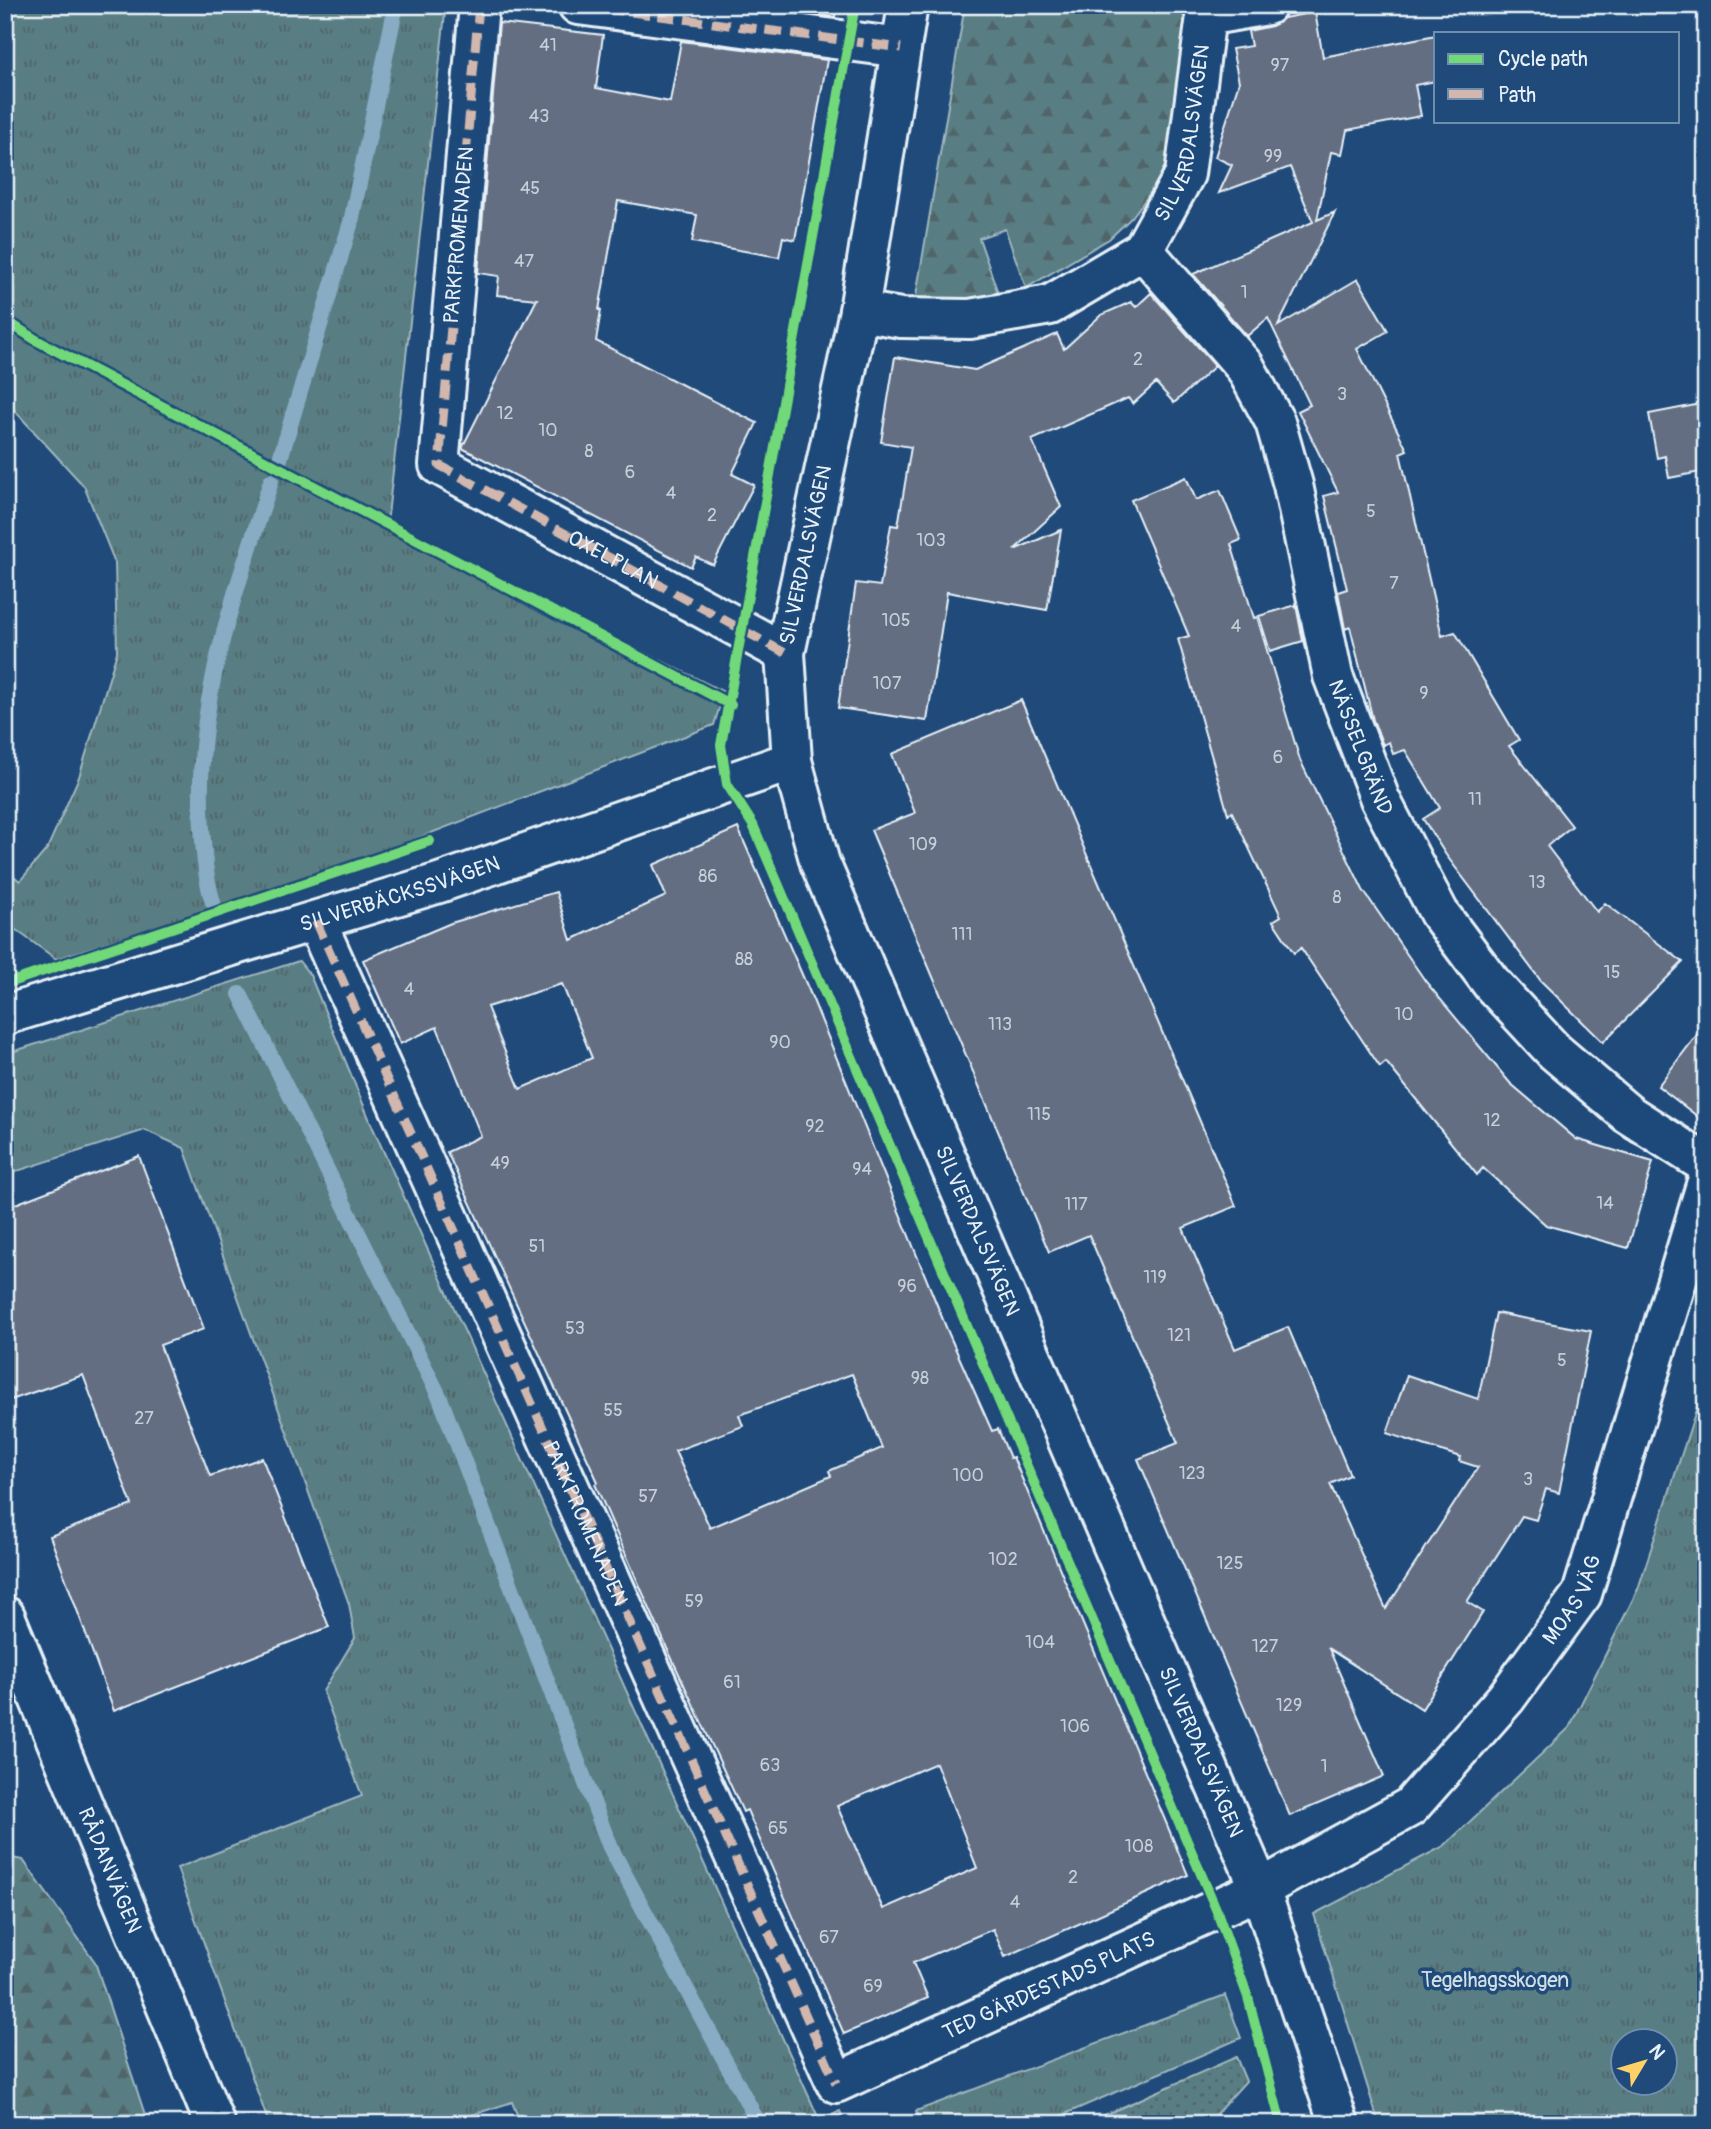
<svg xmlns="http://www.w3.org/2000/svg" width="1711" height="2129" font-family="Pangolin,sans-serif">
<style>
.grass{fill:url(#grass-dots);stroke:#a0b7be;stroke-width:2}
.forest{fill:url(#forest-firs);stroke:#a0b7be;stroke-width:2}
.park{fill:url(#park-tufts);stroke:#a0b7be;stroke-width:2;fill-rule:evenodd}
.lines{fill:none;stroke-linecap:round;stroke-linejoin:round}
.stream{stroke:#87acc3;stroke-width:16}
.building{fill:#636e82;stroke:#e8f1f8;stroke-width:2;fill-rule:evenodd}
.minor-casing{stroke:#e8f1f8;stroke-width:44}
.minor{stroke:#1f4a7a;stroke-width:38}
.quiet{stroke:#d1b7ad;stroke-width:9;stroke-dasharray:18 9;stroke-linecap:butt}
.cycleway-casing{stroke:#1f4a7a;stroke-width:15}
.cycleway{stroke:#71d979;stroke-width:10}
.labels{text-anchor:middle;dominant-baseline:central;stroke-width:7;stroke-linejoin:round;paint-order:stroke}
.number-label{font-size:18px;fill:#c7d0da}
.street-label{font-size:21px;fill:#e8f1f8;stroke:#1f4a7a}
.park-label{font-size:21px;fill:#d2e0e6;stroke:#1f4a7a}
</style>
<defs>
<pattern id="grass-dots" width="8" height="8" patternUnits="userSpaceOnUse" patternTransform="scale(1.75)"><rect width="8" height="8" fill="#587d83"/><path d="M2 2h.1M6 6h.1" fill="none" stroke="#506569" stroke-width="1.8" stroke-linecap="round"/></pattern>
<pattern id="forest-firs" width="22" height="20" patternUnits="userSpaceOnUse" patternTransform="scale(1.75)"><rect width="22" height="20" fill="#587d83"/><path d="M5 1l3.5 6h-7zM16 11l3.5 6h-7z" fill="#506569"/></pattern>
<pattern id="park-tufts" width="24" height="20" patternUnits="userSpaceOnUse" patternTransform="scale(1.75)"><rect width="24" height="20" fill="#587d83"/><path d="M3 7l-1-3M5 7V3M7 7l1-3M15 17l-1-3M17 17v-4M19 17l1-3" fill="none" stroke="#506569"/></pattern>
</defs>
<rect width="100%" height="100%" fill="#1f4a7a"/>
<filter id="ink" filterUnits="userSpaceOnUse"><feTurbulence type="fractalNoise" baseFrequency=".0143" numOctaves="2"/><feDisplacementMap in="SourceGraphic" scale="14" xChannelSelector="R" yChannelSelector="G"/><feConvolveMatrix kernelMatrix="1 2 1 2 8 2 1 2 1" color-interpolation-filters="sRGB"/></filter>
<g filter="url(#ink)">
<!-- grass -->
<path class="grass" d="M1236 2057 1246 2081 1207 2124H1084Z"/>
<!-- forest -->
<path class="forest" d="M965 5H1181L1189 40 1172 151 1156 185 1132 217 1109 239 1026 288 1005 229 979 238 999 296 973 301 915 302Z
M5 1857 23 1860 95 1962 148 2124H5Z"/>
<!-- park -->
<path class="park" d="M5 5H446L387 524 724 692 714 725 326 873 56 959 5 922V869L20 881 47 849 79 777 117 652 115 563 84 486 5 400Z
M299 961 310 975 373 1128 819 2119 840 2111 846 2124H521L512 2102 444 2124H269L177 1868 362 1796 323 1691 355 1638 349 1604 184 1148 145 1130 5 1175V1054Z
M1706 1379V2124H1379L1314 1914 1444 1846 1569 1728 1638 1589ZM1624 2042H1666V2084H1624Z
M1225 1995 1241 2038 1042 2124H922L916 2111Z"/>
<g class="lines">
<!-- stream -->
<path class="stream" d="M279 462 351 222 396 5
M213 902C205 877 204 854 202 828 193 702 234 599 271 481
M240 994 440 1398 610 1847 759 2124"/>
</g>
<!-- building -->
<path class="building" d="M746 5H837L835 17Z
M1315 12 1323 57 1436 35V81L1415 85 1421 116 1347 130 1342 154 1331 152 1317 220 1335 212 1278 326 1358 279 1388 331 1357 349 1407 450 1400 453 1442 636 1455 632 1519 740 1509 746 1572 826 1547 846 1597 912 1605 903 1683 962 1603 1042 1541 981 1446 855 1423 819 1440 808 1405 750 1393 754 1389 742 1383 745 1373 720 1350 627 1345 629 1338 592 1347 589 1324 496 1338 492 1298 411 1310 405 1268 318 1247 336 1193 274 1313 222 1290 167 1219 193 1232 165 1215 157 1239 82 1232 49 1251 46 1248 31 1272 26 1284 18Z
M499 23 603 35 596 88 670 102 681 41 827 60 795 240 783 237 779 257 692 242 697 215 618 201 599 310H601L596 341 757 423 732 474 754 485 713 565 696 557 691 567 462 448 537 299 497 295 499 276 478 273Z
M1151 293 1215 366 1174 403 1156 383 1133 404 1128 398 1032 440 1061 507 1014 550 1061 530 1047 610 947 592 927 721 838 708 856 583 880 586 891 525 898 526 911 447 881 442 895 357 975 370 1057 334 1064 349 1101 315 1131 302 1136 307Z
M1706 403V471L1669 478 1665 456 1657 458 1649 414Z
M1186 477 1196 500 1220 490 1241 540 1231 544 1254 618 1257 617 1300 760 1363 890 1426 982 1510 1083 1576 1139 1653 1162 1628 1248 1546 1225 1483 1168 1477 1175 1386 1062 1380 1067 1301 948 1294 953 1273 921 1281 916 1232 812 1228 814 1178 639 1189 636 1131 500Z
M1296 605 1303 641 1270 651 1259 616Z
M1021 700 1236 1206 1183 1228 1235 1349 1288 1327 1350 1475 1330 1484 1386 1609 1478 1467 1459 1461 1460 1457 1387 1433 1407 1375 1478 1399 1496 1313 1591 1331 1559 1493 1546 1489 1536 1520 1522 1516 1467 1602 1483 1612 1422 1709 1329 1649 1384 1776 1290 1816 1138 1459 1178 1443 1089 1235 1049 1252 871 830 915 813 892 754Z
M738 828 811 995 948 1332 992 1431 998 1429 1010 1458 1013 1457 1188 1875 1005 1957 993 1929 913 1963 928 1998 844 2034 747 1810 743 1812 667 1648 595 1484 598 1482 447 1152 481 1136 437 1027 400 1044 363 960 451 923 556 892 571 940 666 896 653 865ZM562 984 592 1058 520 1089 487 1007ZM852 1374 882 1448 829 1471 831 1476 710 1528 675 1451 743 1426 739 1415ZM936 1763 977 1868 883 1909 837 1806Z
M1706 1023V1123L1658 1086Z
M139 1156 204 1329 160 1345 210 1476 262 1458 329 1627 114 1711 50 1536 132 1505 83 1375 5 1402V1208Z"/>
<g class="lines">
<defs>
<g id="minor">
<path id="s1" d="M479 5 439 465 785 653"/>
<path d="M578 5 901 48"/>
<path id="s2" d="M908 5 859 311 785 653 792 761 820 863 1260 1889 1339 2124"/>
<path d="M1206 16 1267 5"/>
<path id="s3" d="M1143 250 1245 367 1275 422 1293 485 1333 676 1380 799 1439 913 1492 984 1554 1051 1628 1114 1706 1164"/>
<path id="s4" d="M859 311 901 318 970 319 1050 305 1143 250 1185 174 1206 16 1203 5"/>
<path id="s5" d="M316 921 836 2083 1260 1889 1410 1807 1506 1698 1582 1594 1706 1185"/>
<path id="s6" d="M5 1015 439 883 792 761"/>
<path id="s7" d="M5 1616 215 2124"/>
</g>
</defs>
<!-- minor casing -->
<use href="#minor" class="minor-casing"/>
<!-- minor -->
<use href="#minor" class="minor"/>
<!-- quiet -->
<g class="quiet">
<path d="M479 5 439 465 785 653"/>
<path d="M578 5 901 48"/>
<path id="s8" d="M316 921 836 2083"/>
</g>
<defs>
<path id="cycleway" d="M855 5 721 745 727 784 753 825 1216 1909 1248 1997 1281 2124
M5 320 36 340 731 705
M5 984 430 841"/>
</defs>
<!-- cycleway casing -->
<use href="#cycleway" class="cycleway-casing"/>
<!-- cycleway -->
<use href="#cycleway" class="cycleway"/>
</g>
</g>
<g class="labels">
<!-- number labels -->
<g class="number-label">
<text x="548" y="45">41</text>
<text x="1280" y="65">97</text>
<text x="539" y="116">43</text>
<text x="1273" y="156">99</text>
<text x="530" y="188">45</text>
<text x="524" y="261">47</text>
<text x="1244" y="292">1</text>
<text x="1138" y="359">2</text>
<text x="1342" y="394">3</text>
<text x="505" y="413">12</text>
<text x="548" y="430">10</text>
<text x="589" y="451">8</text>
<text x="630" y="472">6</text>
<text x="671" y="493">4</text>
<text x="1371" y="511">5</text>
<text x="712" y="515">2</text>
<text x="931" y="540">103</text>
<text x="1394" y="583">7</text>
<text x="896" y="620">105</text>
<text x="1236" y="626">4</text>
<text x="887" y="683">107</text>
<text x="1424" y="693">9</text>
<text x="1278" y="757">6</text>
<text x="1475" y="799">11</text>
<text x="923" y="844">109</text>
<text x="708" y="876">86</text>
<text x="1537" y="882">13</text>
<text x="1337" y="897">8</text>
<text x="962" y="934">111</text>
<text x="744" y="959">88</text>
<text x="1612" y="972">15</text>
<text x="409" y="989">4</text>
<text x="1404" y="1014">10</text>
<text x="1000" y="1024">113</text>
<text x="780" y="1042">90</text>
<text x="1039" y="1114">115</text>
<text x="1492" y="1120">12</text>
<text x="815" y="1126">92</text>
<text x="500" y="1163">49</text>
<text x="862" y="1169">94</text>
<text x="1605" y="1203">14</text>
<text x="1076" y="1204">117</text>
<text x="537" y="1246">51</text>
<text x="1155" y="1277">119</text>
<text x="907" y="1286">96</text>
<text x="575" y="1328">53</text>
<text x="1179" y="1335">121</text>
<text x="1562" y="1360">5</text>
<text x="920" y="1378">98</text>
<text x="613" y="1410">55</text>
<text x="144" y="1418">27</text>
<text x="1192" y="1473">123</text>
<text x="968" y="1475">100</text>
<text x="1528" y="1479">3</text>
<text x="648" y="1496">57</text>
<text x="1003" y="1559">102</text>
<text x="1230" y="1563">125</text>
<text x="694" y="1601">59</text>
<text x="1040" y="1642">104</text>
<text x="1265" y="1646">127</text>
<text x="732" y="1682">61</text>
<text x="1289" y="1705">129</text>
<text x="1075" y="1726">106</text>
<text x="770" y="1765">63</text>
<text x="1324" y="1766">1</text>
<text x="778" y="1828">65</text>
<text x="1139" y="1846">108</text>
<text x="1073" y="1877">2</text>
<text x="1015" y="1902">4</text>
<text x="829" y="1937">67</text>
<text x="873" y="1986">69</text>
</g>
<!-- street labels -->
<g class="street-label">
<text stroke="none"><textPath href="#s4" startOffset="427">SILVERDALSVÄGEN</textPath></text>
<text transform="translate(459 235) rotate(-85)">PARKPROMENADEN</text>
<text transform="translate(806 555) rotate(-78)">SILVERDALSVÄGEN</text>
<text stroke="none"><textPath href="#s1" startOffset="660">OXELPLAN</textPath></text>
<text stroke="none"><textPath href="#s3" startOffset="555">NÄSSELGRÄND</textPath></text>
<text stroke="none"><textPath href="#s6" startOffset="413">SILVERBÄCKSSVÄGEN</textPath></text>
<text stroke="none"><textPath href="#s2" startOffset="1274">SILVERDALSVÄGEN</textPath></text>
<text stroke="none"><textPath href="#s8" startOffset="660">PARKPROMENADEN</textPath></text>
<text stroke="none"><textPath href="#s5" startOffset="2175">MOAS VÄG</textPath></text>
<text stroke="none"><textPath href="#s2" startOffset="1841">SILVERDALSVÄGEN</textPath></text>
<text stroke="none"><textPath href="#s7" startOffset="275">RÅDANVÄGEN</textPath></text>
<text stroke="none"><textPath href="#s5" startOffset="1507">TED GÄRDESTADS PLATS</textPath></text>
</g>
<!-- park labels -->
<g class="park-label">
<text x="1495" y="1980">Tegelhagsskogen</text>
</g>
</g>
<!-- margin -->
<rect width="1711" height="2129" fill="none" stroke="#1f4a7a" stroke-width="28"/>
<rect x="14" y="14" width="1683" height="2101" fill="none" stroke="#e8f1f8" stroke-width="2.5" filter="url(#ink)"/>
<!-- legend -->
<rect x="1434" y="32" width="245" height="91" fill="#1f4a7a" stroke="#6f8dac" stroke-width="2"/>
<rect x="1448" y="54" width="35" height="10" fill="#71d979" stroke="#6f8dac" stroke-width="2"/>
<text x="1498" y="66" font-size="21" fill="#e8f1f8">Cycle path</text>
<rect x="1448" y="89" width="35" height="10" fill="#d1b7ad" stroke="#6f8dac" stroke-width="2"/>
<text x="1498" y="102" font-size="21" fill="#e8f1f8">Path</text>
<!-- north arrow -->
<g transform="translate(1644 2062) rotate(52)"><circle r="33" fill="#1f4a7a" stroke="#6f8dac" stroke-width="2"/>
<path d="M0-5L12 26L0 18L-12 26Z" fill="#ffd166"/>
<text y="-10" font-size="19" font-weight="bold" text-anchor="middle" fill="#e8f1f8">N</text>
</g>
</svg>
